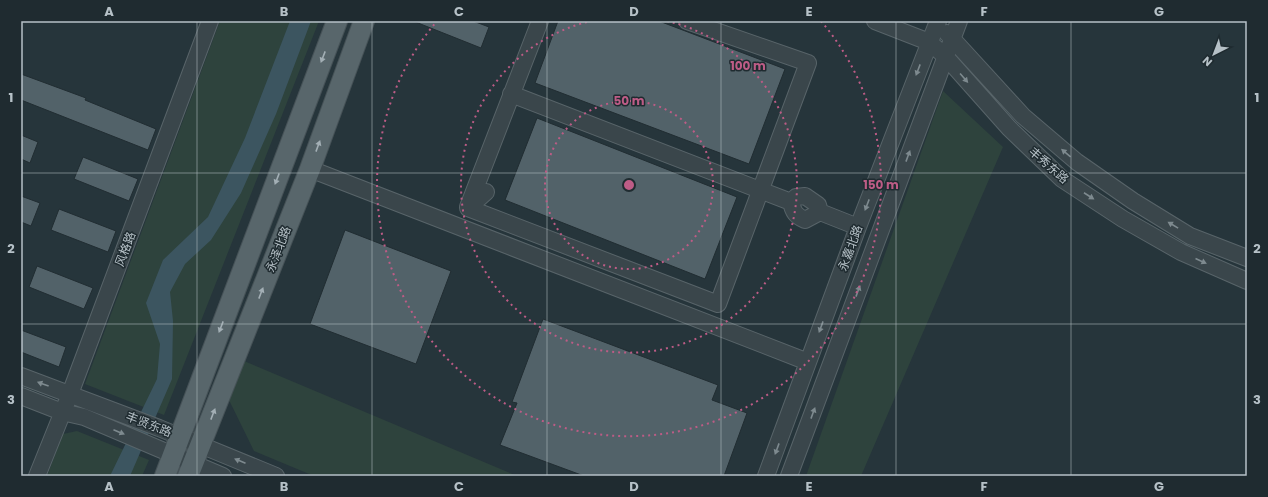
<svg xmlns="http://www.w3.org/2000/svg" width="1268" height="497" font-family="Poppins,'Noto Sans SC',sans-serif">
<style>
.green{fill:#2e433d}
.water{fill:#3c5560}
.building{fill:#526269;stroke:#212d32}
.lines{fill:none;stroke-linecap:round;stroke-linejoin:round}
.minor-casing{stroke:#586469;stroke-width:18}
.major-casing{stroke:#465257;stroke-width:22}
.minor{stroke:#3a464b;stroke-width:16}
.major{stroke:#58666b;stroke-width:20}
.oneway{fill:#a3afb5}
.oneway2{fill:#7e8a8f}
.grid{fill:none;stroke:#b6c1c7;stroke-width:1;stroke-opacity:0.55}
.ring{fill:none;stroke:#bd5c86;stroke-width:2;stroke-dasharray:2 4}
.labels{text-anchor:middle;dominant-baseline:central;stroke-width:3;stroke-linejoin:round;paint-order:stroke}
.street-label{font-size:12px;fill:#b6c1c7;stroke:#1f2b30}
.centre{fill:#bd5c86;stroke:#1f2b30;stroke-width:2}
.ring-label{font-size:12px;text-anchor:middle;font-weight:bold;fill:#bd5c86;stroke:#1f2b30;stroke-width:3;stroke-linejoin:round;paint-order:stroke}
.neatline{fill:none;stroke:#b6c1c7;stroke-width:1.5}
.grid-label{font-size:13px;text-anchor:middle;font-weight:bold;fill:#b6c1c7}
</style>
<rect width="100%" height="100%" fill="#26353b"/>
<!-- green -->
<path class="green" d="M220 21H319L164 415 85 384Z
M943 91 1003 147 861 476H806Z
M244 361 517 476H314L254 451 229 400Z
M77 431 149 460 142 476H47L63 434Z"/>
<!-- water -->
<path class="water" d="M290 21H311L276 114 241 193 211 240 185 264 170 292 173 321 172 379 130 476H110L157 379 160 344 146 303 163 260 208 217 245 138Z"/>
<!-- building -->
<path class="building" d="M413 21H473L489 27 481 48Z
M558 21H659L785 69 749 164 535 83Z
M21 74 86 98 85 100 156 129 148 150 21 100Z
M537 118 737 197 705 279 505 200Z
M21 135 38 142 30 163 21 159Z
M83 157 138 179 129 201 74 179Z
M21 196 40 203 31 226 21 222Z
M59 209 116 231 108 252 51 230Z
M345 230 451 271 416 364 310 324Z
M37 266 93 288 84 309 29 287Z
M543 319 718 385 712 400 747 413 724 476H584L500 445 517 403 512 402Z
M21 330 66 347 59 367 21 352Z"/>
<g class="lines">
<defs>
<path id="minor" d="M875 21 929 42 945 56 1009 128 1062 179 1123 219 1181 252 1247 281
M947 33 1023 116 1077 162 1133 201 1190 236 1247 258
M511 94 791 202
M310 169 808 362
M486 192 468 208 718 304 808 63 687 21
M805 196 818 205 820 212 805 220C796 216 793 212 791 202L796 197Z
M468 207 540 21
M820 212 858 227
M21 376 159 428 276 476
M21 396 62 412 84 417 223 476
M37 476 70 394 210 21
M766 476 858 227 938 21
M789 476 959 21"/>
<path id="major" d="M165 476 337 21
M188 476 310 169 364 21"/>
</defs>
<!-- minor casing -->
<use href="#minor" class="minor-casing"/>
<!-- major casing -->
<use href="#major" class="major-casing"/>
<!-- minor -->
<use href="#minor" class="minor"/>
<!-- major -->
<use href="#major" class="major"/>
</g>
<!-- one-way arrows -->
<defs><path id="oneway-solid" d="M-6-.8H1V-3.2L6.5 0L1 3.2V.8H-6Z"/></defs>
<g class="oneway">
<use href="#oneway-solid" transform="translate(323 57) rotate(111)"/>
<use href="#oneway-solid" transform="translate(318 146) rotate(-70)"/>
<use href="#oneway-solid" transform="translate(277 179) rotate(111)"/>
<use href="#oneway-solid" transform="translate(261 293) rotate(-69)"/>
<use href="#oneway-solid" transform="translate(221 327) rotate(111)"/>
<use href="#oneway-solid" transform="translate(213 414) rotate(-69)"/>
</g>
<g class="oneway2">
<use href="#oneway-solid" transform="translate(918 70) rotate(111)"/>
<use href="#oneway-solid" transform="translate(964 78) rotate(49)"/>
<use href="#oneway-solid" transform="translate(1066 153) rotate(-140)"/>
<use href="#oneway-solid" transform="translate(908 156) rotate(-70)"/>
<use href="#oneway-solid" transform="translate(1089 196) rotate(33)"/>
<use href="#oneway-solid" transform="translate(867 205) rotate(111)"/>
<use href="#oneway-solid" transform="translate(1173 225) rotate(-149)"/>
<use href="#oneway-solid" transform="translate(1201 261) rotate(24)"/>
<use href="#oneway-solid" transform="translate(858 291) rotate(-70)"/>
<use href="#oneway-solid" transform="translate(821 327) rotate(110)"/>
<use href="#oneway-solid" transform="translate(43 384) rotate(-160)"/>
<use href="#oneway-solid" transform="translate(813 413) rotate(-70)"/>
<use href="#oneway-solid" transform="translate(119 432) rotate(23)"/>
<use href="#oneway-solid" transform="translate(777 449) rotate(110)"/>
<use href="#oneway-solid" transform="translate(240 461) rotate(-157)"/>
</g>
<!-- grid -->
<path class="grid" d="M197 21V476M372 21V476M547 21V476M721 21V476M896 21V476M1071 21V476M21 173H1247M21 324H1247"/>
<!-- distance rings -->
<g class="ring">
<circle cx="629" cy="185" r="84"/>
<path d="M667 21A168 168 0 1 1 591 21"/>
<path d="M821 21A252 252 0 1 1 437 21"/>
</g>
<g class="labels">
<!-- street labels -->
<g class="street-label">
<text transform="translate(1049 165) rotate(41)">丰秀东路</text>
<text transform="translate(850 248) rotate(-70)">永嘉北路</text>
<text transform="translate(125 249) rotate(-69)">风格路</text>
<text transform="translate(278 249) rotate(-69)">永泽北路</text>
<text transform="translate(149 424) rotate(21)">丰贤东路</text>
</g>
</g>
<circle cx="629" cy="185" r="6" class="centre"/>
<g class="ring-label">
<text x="748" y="70">100 m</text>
<text x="629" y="105">50 m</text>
<text x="881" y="189">150 m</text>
</g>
<!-- border -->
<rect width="1268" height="497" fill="none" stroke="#1f2b30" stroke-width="44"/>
<!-- north arrow -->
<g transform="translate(1214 54) rotate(222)" stroke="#1f2b30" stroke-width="3" paint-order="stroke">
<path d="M0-3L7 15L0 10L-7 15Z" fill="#b6c1c7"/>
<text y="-6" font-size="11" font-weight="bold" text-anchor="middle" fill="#b6c1c7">N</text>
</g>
<rect x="22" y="22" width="1224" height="453" class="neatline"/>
<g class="grid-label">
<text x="109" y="16">A</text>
<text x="284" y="16">B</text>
<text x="459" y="16">C</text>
<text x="634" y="16">D</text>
<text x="809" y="16">E</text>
<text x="984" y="16">F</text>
<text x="1159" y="16">G</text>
<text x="11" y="102">1</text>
<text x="1257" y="102">1</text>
<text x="11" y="253">2</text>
<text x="1257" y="253">2</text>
<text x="11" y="404">3</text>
<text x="1257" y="404">3</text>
<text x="109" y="491">A</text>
<text x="284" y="491">B</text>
<text x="459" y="491">C</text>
<text x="634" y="491">D</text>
<text x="809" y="491">E</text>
<text x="984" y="491">F</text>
<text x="1159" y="491">G</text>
</g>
</svg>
